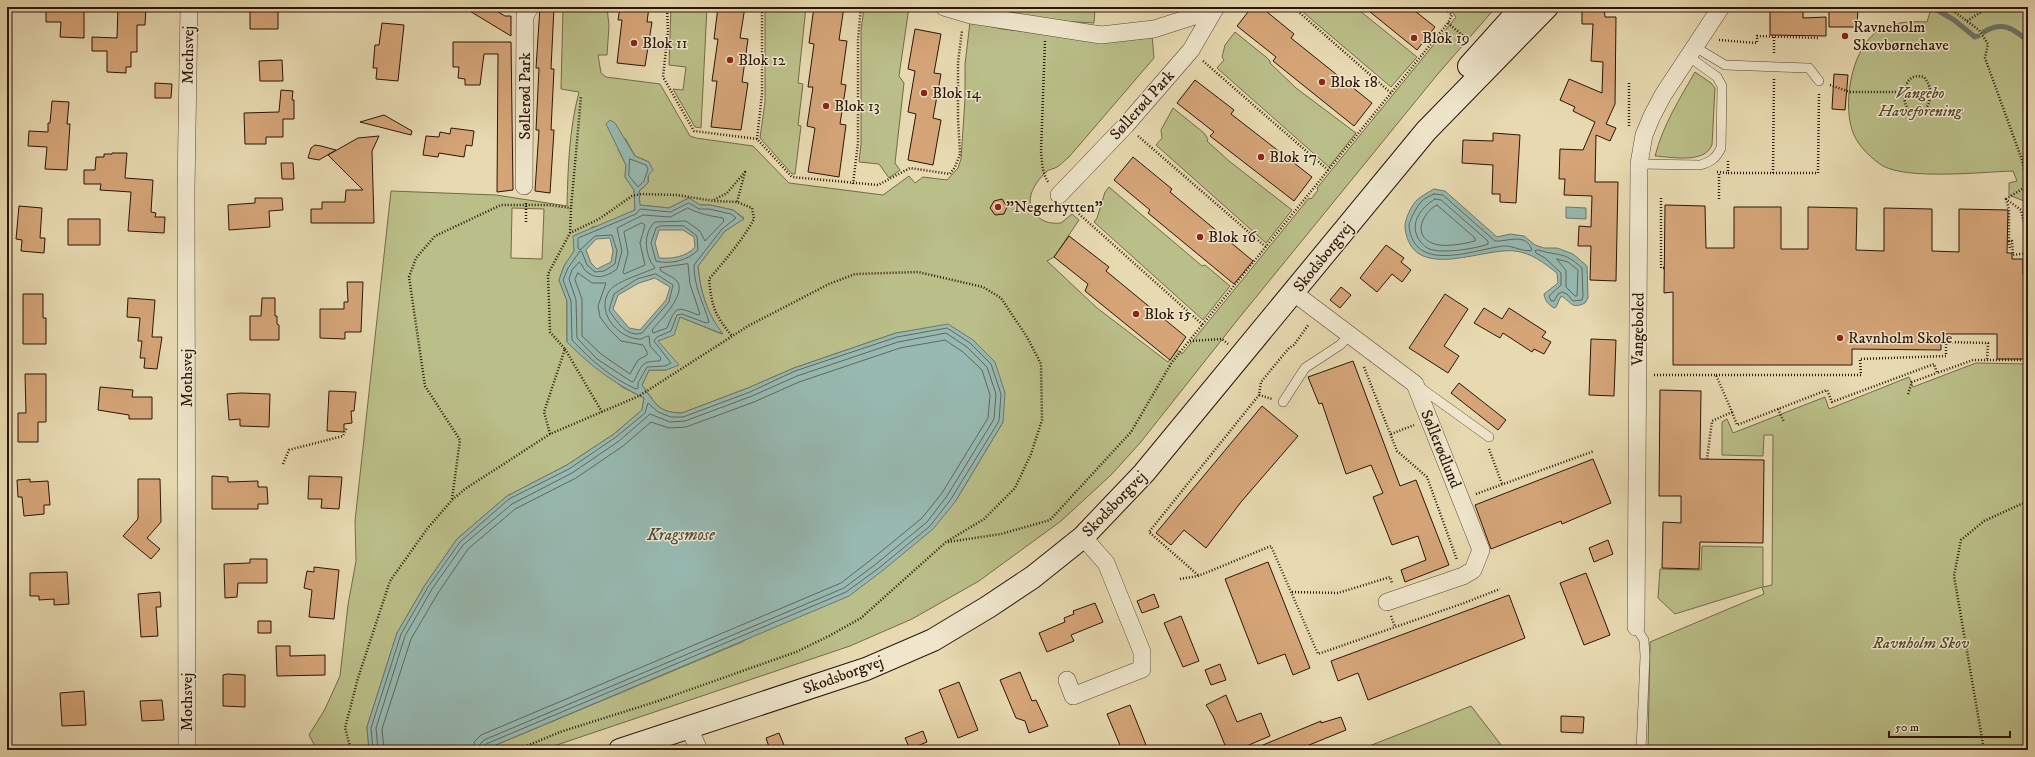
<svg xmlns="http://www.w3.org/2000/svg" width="2035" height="757" font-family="'IM FELL DW Pica',serif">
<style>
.green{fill:#babe88;stroke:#736a48;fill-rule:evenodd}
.water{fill:#97b9b1;stroke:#6c776d;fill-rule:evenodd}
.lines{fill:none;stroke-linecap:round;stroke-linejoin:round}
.shore{stroke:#62675c;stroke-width:1}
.stream{stroke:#6c776d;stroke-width:5}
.building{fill:#d5a578;stroke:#2c1507}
.lane-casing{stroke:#5b4631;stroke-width:10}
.street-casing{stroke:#5b4631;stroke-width:18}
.secondary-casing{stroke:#2c1507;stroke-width:24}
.path{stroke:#2c1507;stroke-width:2.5;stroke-dasharray:1 2;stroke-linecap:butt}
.lane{stroke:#efe6cc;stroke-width:9}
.street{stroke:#efe6cc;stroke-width:17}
.secondary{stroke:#efe6cc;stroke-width:22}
.poi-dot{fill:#8f2418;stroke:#efe6cc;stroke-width:1.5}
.labels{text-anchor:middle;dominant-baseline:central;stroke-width:3;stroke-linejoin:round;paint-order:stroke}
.poi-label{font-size:16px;fill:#2c1507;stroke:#efe6cc;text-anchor:start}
.street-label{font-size:16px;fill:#2c1507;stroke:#efe6cc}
.park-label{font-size:16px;font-style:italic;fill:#57482e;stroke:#efe6cc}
.water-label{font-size:17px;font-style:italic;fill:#514e42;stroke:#efe6cc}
</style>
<rect width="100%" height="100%" fill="#e7d9b0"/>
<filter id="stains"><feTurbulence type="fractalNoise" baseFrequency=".005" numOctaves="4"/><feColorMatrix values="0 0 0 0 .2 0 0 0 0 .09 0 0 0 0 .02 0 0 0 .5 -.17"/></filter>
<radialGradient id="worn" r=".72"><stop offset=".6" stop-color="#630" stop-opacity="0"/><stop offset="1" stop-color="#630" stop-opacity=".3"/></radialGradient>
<!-- green -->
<path class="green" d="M563 7H607L609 26 607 55H598L601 73 606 77 660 84 690 136 696 138 753 146 789 183 883 195 909 176 915 183 923 177 947 180 958 168 961 159 965 99V64L970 22 1002 29 1045 34 1152 35 1154 58 1069 157C1065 160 1062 164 1057 167 1054 169 1049 169 1046 172 1036 182 1024 198 1034 212 1040 222 1051 224 1061 223L1072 214 1079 220 1054 257 1047 261 1097 308 1168 362 1177 350 1182 354 1309 198 1311 199 1318 190 1317 188 1448 27 1456 17 1452 12 1456 7H1496L1437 75 1239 318 1140 443 1111 475 1061 521 979 581 912 619 850 646 542 750H484L742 642 955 502 1003 422 919 330 896 333 794 368 748 388 682 413C657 413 656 403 642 385L649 370H666L658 341 680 317 722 334C707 314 700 291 698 266L725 231 744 218 733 210 710 205H700L689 198 669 208 639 205V191L648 183 649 162 635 156 625 138 618 149 626 165 625 177 634 190 635 210 600 226 592 227 564 266 559 280 567 301V342L622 387 644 398 642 410 614 434 567 465 507 496 457 539 425 585 397 633 367 727 369 750H317L309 735 325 709 340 676 348 605 356 561 355 521 391 191 496 195 567 206C568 167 569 130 579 92L561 89ZM512 208 544 209 542 259 511 258Z
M671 7H707L701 128 695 127 673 89 683 90 686 67 669 65Z
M765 7H806L798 83 803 84 798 125 801 126 795 174H792L760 138 765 102Z
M864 7H909L899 76 904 83 895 163 900 170 889 178 879 164 859 162 861 144V31Z
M974 7H1139L1095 9 1094 23 1058 21Z
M1297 7H1355L1417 57 1391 87Z
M1923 7H2028V216L2024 201 2009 195V183L2017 181 2013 171C1981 172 1910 180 1883 166 1872 159 1860 148 1854 135 1842 108 1850 53 1875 33 1889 22 1910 21 1927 22L1930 12Z
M1235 32 1266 57 1270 61V63L1296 88 1356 133 1329 167 1217 68 1224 60 1222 57 1225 45Z
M1695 72 1711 83 1715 88 1712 145C1704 164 1672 157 1655 156 1663 125 1679 100 1695 72Z
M1173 108 1204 133 1208 139 1207 141 1229 161 1292 210 1266 243 1156 145 1162 138 1161 130Z
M1109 187 1202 266 1205 265 1230 286 1203 320 1094 222 1097 218 1105 192Z
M1976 363 2028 364V750H1648L1650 642 1764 594 1762 587 1675 614 1658 598 1660 569 1701 570 1702 546 1763 547V587L1772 585 1773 435H1764L1763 456 1722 455V422L1727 419 1733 433 1825 397 1829 409 1909 377 1913 387Z
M1471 706 1505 750H1359Z"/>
<!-- water -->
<path class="water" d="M610 120 615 123 635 156 649 162 653 170 648 176V183L639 191 640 205 669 208 689 198 700 205H710L733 210 744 219 725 231 698 266C700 291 707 314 723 334L680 317 674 335 658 341 679 365 666 370H649L642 385C655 403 658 413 682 413L748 388 794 368 896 333 948 324 973 340 995 362 1005 393 1003 422 955 502 933 529 882 571 849 596 484 750H369L367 727 397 633 425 585 457 539 507 496 567 465 614 434 642 410 644 398C612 382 592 367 567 342V301L559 280 564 266 574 251 573 236 635 210 634 190 625 177 626 165 606 124ZM659 230H683L694 237 695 247C686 257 672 259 659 258L655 243ZM610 238 613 251 611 262 597 269 591 263 586 250 596 239ZM655 278 670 287 666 300 640 330 629 328 613 309 618 295 639 283Z
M1434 189 1445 191 1497 237 1510 234 1524 236 1535 245 1544 248H1557L1573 254 1587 266 1588 298 1585 303C1571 310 1571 301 1561 296L1556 307 1554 308C1548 304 1545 301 1544 294L1558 283 1557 273C1544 263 1532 253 1515 251 1482 247 1412 284 1405 228 1404 220 1412 204 1418 199 1423 195 1429 192 1434 189Z
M1566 207 1586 208V219L1566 218Z"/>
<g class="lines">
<!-- shore -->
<path class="shore" d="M630 159 646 165 648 169 644 181 638 187 629 176Z
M1434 194 1443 195 1495 241C1507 242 1526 232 1532 250 1525 253 1512 245 1503 246 1473 250 1414 274 1409 226 1409 221 1417 206 1421 202 1424 198 1430 196 1434 194Z
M1435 199 1441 200 1488 241V244C1475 249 1446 253 1433 250 1427 249 1423 245 1420 241 1408 225 1420 208 1435 199Z
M689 203 699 209H709L731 214 736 218 722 229 694 265C694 288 703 301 709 322L706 323 682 314 677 315 671 331 657 337 654 341 671 363 665 366 647 367 638 383V388L636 389C611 378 591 360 572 340L571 301 563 280 568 268 580 251 582 252 587 265 595 272 604 271 615 264 617 251 612 235 595 236 580 250 578 248V238L636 214 640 209 670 212Z
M1437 205 1475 238V241C1464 244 1442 248 1432 243 1412 235 1423 212 1437 205Z
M688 208C699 214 711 216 723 218L724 221 705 241 700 231 686 221 655 222C644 232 645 248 650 260 651 264 654 265 655 268 645 273 617 281 610 290 595 310 616 337 638 339 642 340 645 336 649 336L650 346 661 358 660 361C641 361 642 365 634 381L632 382 597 359 577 338 576 300 569 279 572 270 579 262C582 264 582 266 584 269 595 281 606 277 617 269L622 251 617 228 643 215 670 217Z
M642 223 645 225 640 243 645 265 624 274 623 272 628 253 624 232Z
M684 226 697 236 698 250C689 260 670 265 656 261L651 243 656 228 660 226Z
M1538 250C1560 257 1562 250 1582 268L1583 296 1582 300 1573 301 1567 294 1562 292 1558 294 1554 301H1551L1549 296 1561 285V273L1545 258 1536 253 1535 251Z
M1557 259 1568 262 1578 270 1577 296H1575L1566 287V271Z
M688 264 690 284 700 314 698 315C676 306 676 306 667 328L653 333 652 330C660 320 687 295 677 281 673 277 666 274 661 271L660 268Z
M578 273 592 283H606L598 306 600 317 609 329 621 341 643 345 647 352V355L638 360 630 374 601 354 582 336V299L575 280Z
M656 274 673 285 669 302 642 333C627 338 616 321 609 310L614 294 637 279Z
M373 750 371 728 401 634 428 587 460 542 509 499 569 469 616 437 645 413 648 403 658 412 671 417H683L750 392 795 371 897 337 947 328 970 343 991 364 1001 394 999 421 951 499 930 526 879 568 846 592 486 744 484 750
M378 750 376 728 405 636 432 589 463 545 512 504 572 473 619 441 650 414 670 422 685 421 752 396 797 376 898 342 946 333 967 347 987 367 996 394 994 419 947 496 927 522 876 564 844 588 484 740 480 744 478 750
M384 750 382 729 411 639 438 593 468 549 515 509 576 478 623 446 651 422 669 428 686 427 754 402 799 382 900 348 945 340 963 352 982 370 990 395 988 418 942 493 922 518 872 559 841 583 481 735 475 741 472 750"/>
<!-- stream -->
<path class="stream" d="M1932 7 1954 20 1975 37 1978 36
M1984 32C2002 21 2013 28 2028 41"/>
</g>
<!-- building -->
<path class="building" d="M46 7H84V38L60 37 61 22H46Z
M118 7H146L145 25H137V52H131V67H126V73L107 72V51H92V37L117 38Z
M250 7H278V29H250Z
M463 7H490L505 16H511V36Z
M540 7H554L551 69H554L551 130H554L550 193 535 191 539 130H536L539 68H536Z
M620 7H649L647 22H652L645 66 617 63 622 20H618Z
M718 7H745L740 38 748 39 742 82 748 83 741 130 711 127 717 81H712L718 39H714Z
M814 7H844L839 40 847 41 841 84 846 85 840 124 846 125 839 177 808 172 815 128 807 126 813 87H808L814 44 809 43Z
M1252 7H1261L1294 34 1291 38 1372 103 1354 126 1273 61 1276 57 1237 26Z
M1364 7H1410L1435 27 1417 50Z
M1582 7H1604L1605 17H1616L1615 104 1606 124 1616 128 1610 141 1596 135 1595 182H1618L1616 281 1590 280 1591 246H1578L1579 226 1591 227 1592 196 1564 195 1565 179H1559L1560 149 1583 150 1595 122 1573 111 1575 107 1560 100 1569 79 1602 93 1603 62 1591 61 1593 24H1582Z
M1770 7H1803V18L1826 17V36L1770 35Z
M1829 7H1858L1857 27H1829Z
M382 23 404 25 398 81 376 79 377 68H373L375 45H379Z
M915 29 941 34 934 73 941 74 933 118 941 120 933 165 908 160 916 114 908 112 915 71 908 69Z
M453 42H511L513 190 497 192 498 54H484L480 85H465V79L458 78 459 67H453Z
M282 60 283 81H260L259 61Z
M1834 74 1848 75 1845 110 1832 109Z
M1195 80 1234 110 1231 114 1312 177 1294 201 1210 136 1214 132 1177 103Z
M155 83 172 84 171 98H155Z
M281 90 293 91 292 100H294V119H283V137H266V144H245L244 113 279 112Z
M52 101 69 102 67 124H70L67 170 45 169 47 147 28 146 29 131 48 132V123H50Z
M384 115 412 131 411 135 360 122Z
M451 128 474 131 472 146 466 145 464 157 439 153 438 157 423 155 426 136 439 137 440 132 450 134Z
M1493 133 1520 135 1516 203 1500 202V194H1492L1493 165 1462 163 1463 140 1493 141Z
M379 136 372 151 374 223H311V209H322V202H345L346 190H363L328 155 358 138Z
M315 145 321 146 336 150 319 160 308 158 311 148Z
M112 153H127L125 178 153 180 151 212 156 213 155 217H165L164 233 128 231 131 192 100 190 101 184H84V170H95L96 157H104V154H112Z
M1133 157 1172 189 1170 192 1253 261 1234 284 1148 213 1150 210 1114 180Z
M281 163H293L294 179H282Z
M255 198H282L283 210 269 211 270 227 229 230 228 205 255 203Z
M1002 199 1007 207 1004 214 995 215 990 208 994 201Z
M1665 205 1705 206 1706 248H1734V207H1781V249H1808V207L1857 208 1856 250 1884 251V208L1932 209V251L1959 252V209L2008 210 2007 253H2012V259H2023V274H2026L2025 296H2028V359H1997V334H1941V350L1852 349V365H1673V292L1664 293Z
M19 206 42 208 40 238H45L44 253 21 251 22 240 16 239Z
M68 219H100V245H68Z
M1069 236 1109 267 1106 271 1186 337 1170 360 1085 291 1088 284 1054 257Z
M1386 245 1404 258 1401 262 1411 270 1402 282 1392 274 1377 292 1360 278Z
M347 282H363L361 332H345V339L320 338V309H344V302H348Z
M1341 287 1351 295 1340 308 1330 300Z
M23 294H43V318H46V344H23Z
M1445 294 1468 309 1444 346 1459 356 1448 373 1409 348Z
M128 298 155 300 152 337H162L157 369 144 368 145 358H140L142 341H138L140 318 127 317Z
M262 298H275V316H277V324L279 325V340H250V316H261Z
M1484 308 1502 319 1509 308 1546 332 1542 337 1551 342 1544 354 1534 349 1532 352 1503 333 1500 338 1474 323Z
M1591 339 1616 340 1614 396 1589 395Z
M1353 361 1400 486 1416 480 1449 565 1405 582 1401 570 1426 560 1418 536 1392 545 1373 497 1383 493 1371 465 1346 474 1322 403 1319 404 1308 377Z
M25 374H46V422H38V442H18V413H26Z
M1459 383 1506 420 1498 430 1451 393Z
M100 387 133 390 132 397H152V419H129V415L98 410Z
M1660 390 1701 391 1700 459 1764 460 1763 543 1700 542 1699 569 1662 568 1663 522 1681 523V496H1659Z
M329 391 356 392 354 411H351L352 423 344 424V432L327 431Z
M241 393 270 394 269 427 240 426V419L229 420 227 394Z
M1262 406 1298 436 1241 502 1206 548 1184 530 1171 545 1156 533Z
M1593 459 1611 503 1562 524 1561 521 1491 549 1475 505Z
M212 476 228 477V482L258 481V487H267L268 504H258V509H212Z
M309 476 342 477 339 509 321 508 322 499H308Z
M30 479V482L48 481 50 505H44V514L24 516 22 497H18L17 480Z
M138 479H160L161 522 147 538 160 549 151 559 123 536 138 519Z
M1608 540 1613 554 1594 562 1589 548Z
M250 559H267V583H238L237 597 225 598 224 564 250 563Z
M1268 562 1310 668 1293 675 1285 654 1258 664 1225 579Z
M314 567 339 570 334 619 309 617 312 590 304 588 307 571 314 572Z
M67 572 69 604 54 605V599L39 600V596H30V573Z
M1586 573 1610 635 1584 645 1560 583Z
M160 592 161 607H156L158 636 141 637 138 594Z
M1154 594 1159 607 1142 613 1137 601Z
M1509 595 1525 638 1368 700 1358 673 1338 681 1331 661Z
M1095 603 1103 622 1071 635 1074 641 1047 652 1039 633 1065 622 1064 618 1074 614 1073 611Z
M1181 616 1199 661 1183 667 1164 623Z
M258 621H271V633H258Z
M276 646H290V656L325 655V675L277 676Z
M1220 664 1226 680 1211 685 1205 670Z
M1020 672 1032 701 1036 700 1048 726 1029 733 1025 721 1016 718 1000 680Z
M227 674 245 675V707L223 706V675Z
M959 682 978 730 958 738 939 690Z
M84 691 86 725 62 726 60 693Z
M1226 695 1237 722 1261 713 1270 736 1237 750H1227L1213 716 1206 705Z
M162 700 164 720 142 721 140 701Z
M1130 705 1148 750H1122L1107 714Z
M1561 716 1584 717 1583 733 1561 732Z
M1341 717 1346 730 1297 750H1251L1321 721V723Z
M923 731 927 742 910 749 905 738Z
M779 733 786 750H770L766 738Z"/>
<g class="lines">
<defs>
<path id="lane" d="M1695 47 1725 65 1809 68 1819 81
M1639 164 1700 165C1711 162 1716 158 1721 148L1722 86 1717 77 1688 56
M1418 386 1489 437
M1283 402 1305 368 1340 345 1350 335
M1636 627 1644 640 1645 656 1641 750"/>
<path id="street" d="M944 7 971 15 1101 35 1154 29 1204 13 1213 7
M524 186 525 16 530 7
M1059 195 1126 125 1191 50 1216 7
M1294 293 1415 384 1481 550 1473 570 1463 576 1387 602
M1636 627 1639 164 1644 135 1652 116 1663 95 1721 7
M1067 680 1073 696 1142 669V652L1106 563 1083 537
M689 728 699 750
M187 750 186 189 189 7"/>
<path id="secondary" d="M1469 66 1522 7
M620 750 866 669 933 640 988 607 1033 577 1083 537 1144 473 1426 131 1547 7"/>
</defs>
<!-- lane casing -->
<use href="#lane" class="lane-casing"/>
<!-- street casing -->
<use href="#street" class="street-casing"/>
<!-- secondary casing -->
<use href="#secondary" class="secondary-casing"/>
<!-- path -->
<path class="path" d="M667 7 668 31 663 77 694 131 757 139 792 177 878 185 910 168 950 174 955 167 960 154 958 119V63L962 30
M1293 7 1391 93
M1948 7 1979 30 1988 44 1985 58 2022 160 2028 187
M1967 21 1989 7
M1448 23 1468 40
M1774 37V54
M1719 40 1757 43V36L1819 38
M1045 41 1041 151C1042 162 1042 174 1049 183
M1203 61 1328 170
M1830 85 1850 92H1904C1907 80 1911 74 1924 77 1933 88 1932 100 1924 112L1916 114C1906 110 1904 103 1904 92
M1629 126V81
M1138 136 1266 247
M757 139 762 94V7
M1728 161V173H1818L1819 92
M1717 172 1728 173
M1773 173 1774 79
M853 184 858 143V40L861 7
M1661 198V268H1664
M1719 199V172
M2006 199 2027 186
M714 200 727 193 745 172 737 202
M526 203V223
M1070 206 1203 325
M570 233 571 208 581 97
M2009 241 2010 250
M2028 242 2021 210 2006 199 2009 210V241H2012L2013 255 2028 253
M2027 254 2028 291
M1190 341 1222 339 1228 344
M565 349 602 412
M1364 367 1397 451 1427 477 1457 560
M1654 375H1716L1732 412 1712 421 1707 459
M1716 375H1861L1860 359 1946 356V342L1988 343 1987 361
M1908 394 1912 382 1937 373
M1259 395 1272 399
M1778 409 1784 422
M1732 412 1737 425 1827 390 1832 402 1934 364 1937 373 1973 360H2028
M550 434 544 412 565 349 550 332 548 274 570 233 599 219 632 196 641 194 677 195 714 201 737 202 752 208 754 219C742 241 726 259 709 279 712 307 714 314 732 336
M1391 434 1414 425
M1489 449 1502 484
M283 464 289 450 343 436 347 427
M1476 494 1594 451
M452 499 460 440 425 386 409 277 416 258 435 236 501 205H549L571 208
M948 542 1001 534 1050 520 1131 432 1172 362 1448 23 1452 15 1443 7
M1198 575 1149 532 1259 395 1261 382 1289 348 1294 345 1309 324
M1180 579 1198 576 1271 546 1318 654 1464 603 1500 589
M1292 592 1338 593 1390 577 1392 583
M1391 616 1395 627
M351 750 345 728 358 678 390 581 427 529 452 500 465 489 550 434 639 396 748 326 829 284 855 274 918 272 983 287 1001 298 1027 337 1041 364 1042 420 1031 454 1015 488 984 519 946 542 861 618 829 636 796 652 655 702 560 732 517 750
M1984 750 1954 576 1961 540 1984 521 2028 501"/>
<!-- lane -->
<use href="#lane" class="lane"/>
<!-- street -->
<use href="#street" class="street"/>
<!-- secondary -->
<use href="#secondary" class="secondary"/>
</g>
<!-- markers -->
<g class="poi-dot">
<circle cx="1845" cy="36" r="4"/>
<circle cx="1414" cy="38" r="4"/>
<circle cx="634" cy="43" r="4"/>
<circle cx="730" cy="60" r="4"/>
<circle cx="1322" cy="82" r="4"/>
<circle cx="924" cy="93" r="4"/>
<circle cx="826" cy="106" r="4"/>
<circle cx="1261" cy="157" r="4"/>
<circle cx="998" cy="207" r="4"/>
<circle cx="1200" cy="237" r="4"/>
<circle cx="1136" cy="314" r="4"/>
<circle cx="1840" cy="338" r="4"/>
</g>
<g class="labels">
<!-- poi labels -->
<g class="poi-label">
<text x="1853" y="27">Ravneholm<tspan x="1853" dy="18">Skovbørnehave</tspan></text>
<text x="1422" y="38">Blok 19</text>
<text x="642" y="43">Blok 11</text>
<text x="738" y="60">Blok 12</text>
<text x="1330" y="82">Blok 18</text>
<text x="932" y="93">Blok 14</text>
<text x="834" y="106">Blok 13</text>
<text x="1269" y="157">Blok 17</text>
<text x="1006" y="207">"Negerhytten"</text>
<text x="1208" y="237">Blok 16</text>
<text x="1144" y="314">Blok 15</text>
<text x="1848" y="338">Ravnholm Skole</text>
</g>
<!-- street labels -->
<g class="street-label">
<text transform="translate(188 55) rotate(-89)">Mothsvej</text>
<text transform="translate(525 96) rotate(-90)">Søllerød Park</text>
<text transform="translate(1142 105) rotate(-48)">Søllerød Park</text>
<text transform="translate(1323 257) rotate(-51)">Skodsborgvej</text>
<text transform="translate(1638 329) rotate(-89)">Vangeboled</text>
<text transform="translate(187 378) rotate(-90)">Mothsvej</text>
<text transform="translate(1441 449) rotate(68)">Søllerødlund</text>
<text transform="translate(1114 504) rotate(-46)">Skodsborgvej</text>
<text transform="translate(843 675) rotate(-20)">Skodsborgvej</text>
<text transform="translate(187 702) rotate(-90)">Mothsvej</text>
</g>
<!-- park labels -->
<g class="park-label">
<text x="1920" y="93">Vangebo<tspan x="1920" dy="18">Haveforening</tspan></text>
<text x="1921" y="643">Ravnholm Skov</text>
</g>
<!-- water labels -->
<g class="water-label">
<text x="681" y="535">Kragsmose</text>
</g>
</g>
<!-- margin -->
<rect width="2035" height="757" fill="none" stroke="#e7d9b0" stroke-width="24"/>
<rect x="8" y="8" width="2019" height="741" fill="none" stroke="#2c1507" stroke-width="2"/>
<rect x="12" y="12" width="2011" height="733" fill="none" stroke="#2c1507"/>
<!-- scale -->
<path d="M1889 731v6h121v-6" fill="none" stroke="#2c1507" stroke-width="2"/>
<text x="1895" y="731" font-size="12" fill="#2c1507" stroke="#efe6cc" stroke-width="3" paint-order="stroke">50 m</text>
<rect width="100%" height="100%" filter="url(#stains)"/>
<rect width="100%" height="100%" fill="url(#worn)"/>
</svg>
